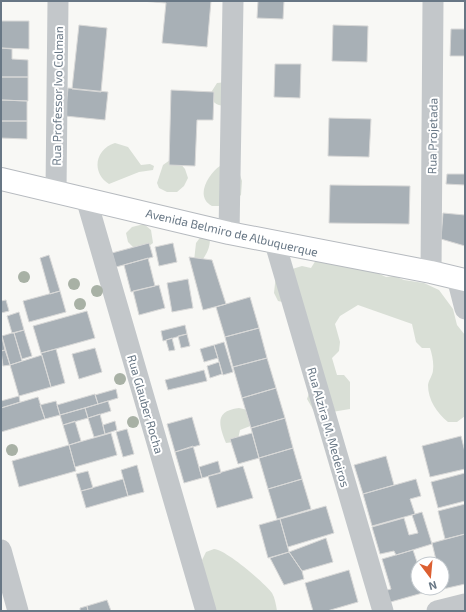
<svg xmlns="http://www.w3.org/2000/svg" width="466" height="612" font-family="'Exo 2',sans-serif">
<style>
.green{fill:#d9dfd6}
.building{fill:#a8b0b6;stroke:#d9d9d8}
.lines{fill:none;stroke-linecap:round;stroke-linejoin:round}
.secondary-casing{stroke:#b6babf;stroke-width:24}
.street{stroke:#c3c7ca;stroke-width:21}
.secondary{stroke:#fff;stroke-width:22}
.tree{fill:#a8b1a5}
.labels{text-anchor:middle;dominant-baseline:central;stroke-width:4;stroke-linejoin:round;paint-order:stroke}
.street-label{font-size:12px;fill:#687785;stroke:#fff}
</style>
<rect width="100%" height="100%" fill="#f8f8f5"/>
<!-- green -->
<path class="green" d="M227 82 229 107C218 105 213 105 210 94L217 83Z
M115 143 128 147 141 165 150 164 154 166 153 170 139 172 109 184C91 173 95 149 115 143Z
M170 160 179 162 185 169 188 178 184 186 177 192H167L159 188 157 183 163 165Z
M220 166 239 172 242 181 241 195 228 206H212C194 197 209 173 220 166Z
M144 224 151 230 153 243 149 246 135 249 128 242 126 233 132 227Z
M202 235 210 239C210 249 206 255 200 263L194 261 196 243Z
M316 260 369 269 386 277 394 276 404 280 424 283 439 290 453 309 457 325 465 335V416L457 422H448C437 413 428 400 428 385 429 379 433 375 433 370 434 363 432 354 430 348H422L416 342 412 324 358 305 340 316 335 324 340 342 339 351 332 358 337 375H344L350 382V409L332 412 314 411 307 399 310 390 287 303 278 301 274 293 276 274 302 266 311 268Z
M239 408 248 410 253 425 240 430 238 439 234 442 226 443C219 425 214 411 239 408Z
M214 549C225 549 265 583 272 593 275 598 276 605 277 611H213L202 560 206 552Z"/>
<!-- building -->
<path class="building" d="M141 1H211L207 47 162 43 166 3Z
M258 1H284L283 19 257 18Z
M1 21H29V49L1 48Z
M79 25 107 28 101 92 72 89Z
M333 25 368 26 367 62 332 61Z
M451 29H465V56H450Z
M1 48 12 49V59L28 60V77H1Z
M275 64H301L300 98 274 97Z
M1 77H28V101L1 100Z
M68 88 108 92 105 120 65 116Z
M171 90 214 92 213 120H197L195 166 169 165Z
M1 100 27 101V121H1Z
M329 118 371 119 369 157 328 156Z
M1 121H27V139L1 138Z
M447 174H465V185L446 184Z
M330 185 410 186 409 224 329 223Z
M443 213 465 215V246L441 239Z
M149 243 153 257 116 267 112 253Z
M173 243 177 262 159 266 155 247Z
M49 255 60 291 50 294 40 258Z
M189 257 212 260 226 304 203 310Z
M148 258 155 286 131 292 124 265Z
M188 279 193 308 172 312 167 283Z
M159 285 165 308 139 315 133 291Z
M60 291 66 312 29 322 23 301Z
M250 297 259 328 225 337 216 307Z
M6 300 9 311 1 313V301Z
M87 311 95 338 41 353 33 326Z
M19 312 24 330 12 333 7 316Z
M185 325 187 334 163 341 161 331Z
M259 328 267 358 233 367 225 337Z
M24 330 32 356 22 359 14 333Z
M12 333H14L22 361 10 365 2 336Z
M1 334 5 350 1 351Z
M187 334 190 346 181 348 178 336Z
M172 338 175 350 169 351 166 340Z
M224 342 233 372 223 375 214 345Z
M214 345 218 358 204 362 200 349Z
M95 348 102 372 79 379 72 354Z
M56 349 65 383 51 387 41 353Z
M5 350 10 365 3 366 1 351Z
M42 355 51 387 19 396 10 365Z
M267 358 276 388 242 398 233 367Z
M219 362 222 374 210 378 207 366Z
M204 370 207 381 168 390 165 380Z
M276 388 285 418 251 428 242 398Z
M116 389 118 398 98 404 95 395Z
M95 394 98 404 60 415 57 405Z
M19 396 20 402 1 408V401Z
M38 397 45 419 1 432V408Z
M56 401 60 415 45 419 40 405Z
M108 401 111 411 88 418 85 408Z
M85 408 88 418 63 425 60 415Z
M100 414 105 434 94 437 88 418Z
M192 417 200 445 175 452 167 424Z
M285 418 293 448 259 458 251 428Z
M75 421 81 441 69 445 63 425Z
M115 421 117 430 105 434 103 425Z
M127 429 134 454 123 457 116 432Z
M111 433 117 455 75 467 69 445Z
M252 433 259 458 238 464 230 439Z
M461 436 465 452V469L430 477 422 446Z
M69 445 76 471 19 487 12 461Z
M193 446 202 478 184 483 175 452Z
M293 448 302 479 268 489 259 458Z
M386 456 394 485 363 494 354 465Z
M218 461 221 473 202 478 199 467Z
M137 465 144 492 128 496 121 470Z
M243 466 253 498 217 508 208 476Z
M88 471 93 488 81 491 76 474Z
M465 473V501L438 508 431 482Z
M123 479 128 496 86 508 81 491Z
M302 479 311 509 277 519 268 489Z
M416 479 421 496 410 499 415 514 372 526 363 494Z
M465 504V534L445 539 438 511Z
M326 506 334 533 288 547 280 519Z
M422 512 432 544 396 555 394 551 380 554 372 527 404 518 409 535 418 533 412 515Z
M280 519 289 552 268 558 259 525Z
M465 534V584L443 589 442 564H437L432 543Z
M326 538 333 562 302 571 289 552Z
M413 550 418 565V588H425L426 592 387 603 384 591 391 589 382 559Z
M289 552 302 571 304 579 284 585 270 558Z
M349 570 358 602 327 611H313L305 583Z
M107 600 111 611H88L87 606Z
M87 606 88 611H80V608Z"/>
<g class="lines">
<defs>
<path id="secondary" d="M1 179 229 233 431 272 465 280"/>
</defs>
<!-- secondary casing -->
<use href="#secondary" class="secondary-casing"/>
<!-- street -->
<path class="street" d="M56 191 58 1
M86 198 206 611
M229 233 233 1
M275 243 383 611
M431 272 433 1
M457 278 465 309
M1 550 18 611
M437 611 465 604"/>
<!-- secondary -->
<use href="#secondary" class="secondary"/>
</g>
<!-- trees -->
<g class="tree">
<circle cx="24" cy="277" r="6"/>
<circle cx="74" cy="284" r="6"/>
<circle cx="97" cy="291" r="6"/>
<circle cx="80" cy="304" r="6"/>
<circle cx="120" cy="379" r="6"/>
<circle cx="133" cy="422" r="6"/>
<circle cx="12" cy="450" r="6"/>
</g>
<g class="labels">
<!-- street labels -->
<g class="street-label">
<text transform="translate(57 96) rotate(-89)">Rua Professor Ivo Colman</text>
<text transform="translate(432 136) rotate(-89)">Rua Projetada</text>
<text transform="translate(232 232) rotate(13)">Avenida Belmiro de Albuquerque</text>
<text transform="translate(146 404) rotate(74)">Rua Glauber Rocha</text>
<text transform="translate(329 427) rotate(74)">Rua Alzira M. Medeiros</text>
</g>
</g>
<!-- border -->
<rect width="466" height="612" fill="none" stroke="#687785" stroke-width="4"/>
<!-- north arrow -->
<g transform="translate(430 576) rotate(164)"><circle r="19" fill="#ffffff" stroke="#c3c9ce"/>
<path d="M0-3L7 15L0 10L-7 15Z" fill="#dc5f31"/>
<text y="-6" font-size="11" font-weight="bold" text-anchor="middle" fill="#687785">N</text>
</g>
</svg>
